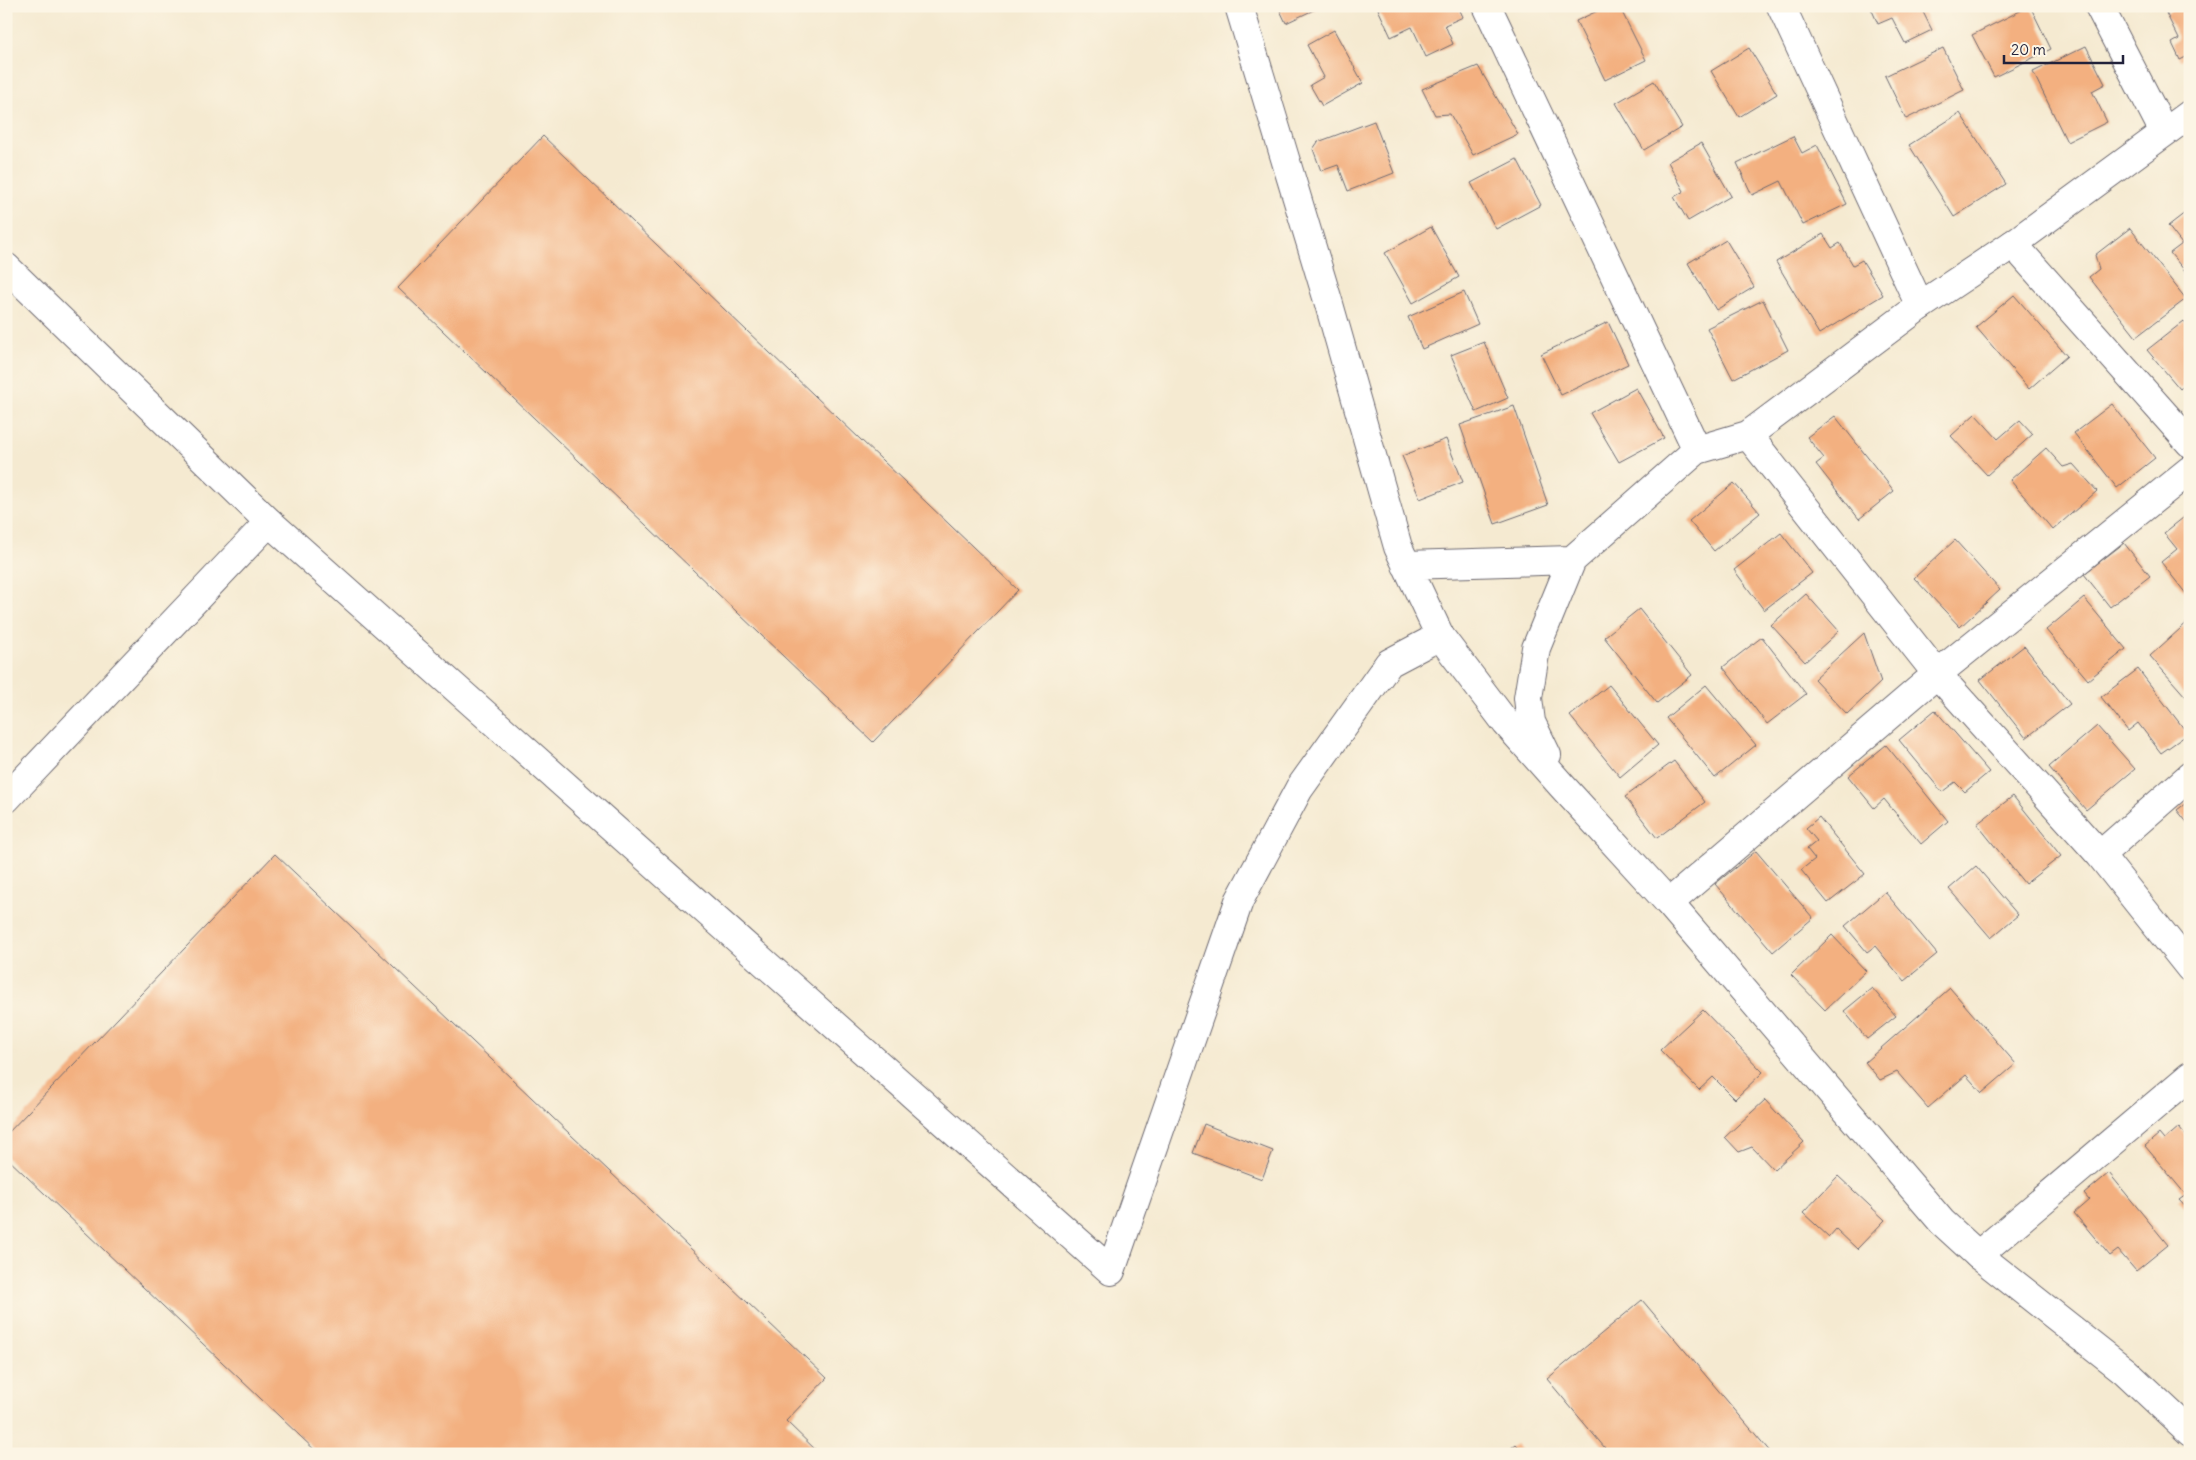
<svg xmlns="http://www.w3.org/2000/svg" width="2196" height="1460" font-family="Delius,sans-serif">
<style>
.building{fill:#f3b080}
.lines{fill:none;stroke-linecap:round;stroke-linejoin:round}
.minor-casing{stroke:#6c6870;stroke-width:30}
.tertiary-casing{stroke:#6c6870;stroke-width:30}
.minor{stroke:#fff;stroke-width:28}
.tertiary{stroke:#fff;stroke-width:28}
</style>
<rect width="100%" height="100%" fill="#fcf5e5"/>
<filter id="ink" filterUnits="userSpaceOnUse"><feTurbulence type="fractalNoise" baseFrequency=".02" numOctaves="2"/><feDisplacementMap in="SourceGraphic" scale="10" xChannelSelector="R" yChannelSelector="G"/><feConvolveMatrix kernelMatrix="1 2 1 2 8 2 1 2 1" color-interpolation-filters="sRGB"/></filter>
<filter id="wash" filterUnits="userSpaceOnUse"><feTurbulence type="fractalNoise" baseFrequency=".0096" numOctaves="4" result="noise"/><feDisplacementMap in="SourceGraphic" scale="20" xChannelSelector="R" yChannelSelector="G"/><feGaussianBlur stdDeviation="1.12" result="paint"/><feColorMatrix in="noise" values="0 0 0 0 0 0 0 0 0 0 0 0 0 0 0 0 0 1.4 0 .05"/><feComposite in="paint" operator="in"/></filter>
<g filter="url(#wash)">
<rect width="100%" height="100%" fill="#f5ead1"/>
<g id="blocks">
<!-- building -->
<path class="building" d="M1278 6H1322L1286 23Z
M1383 6H1458L1463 17 1445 25 1453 44 1426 57 1412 27 1391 37 1378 9Z
M1608 6H1619L1646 60 1605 80 1576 21Z
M1870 6H1920L1932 30 1905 43 1892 18 1878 24Z
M2030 6 2051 49 1994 77 1972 35Z
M2179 6H2190V55L2180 60 2172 43 2179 39 2166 13Z
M1334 30 1363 83 1322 106 1310 85 1324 77 1307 45Z
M2086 46 2105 84 2092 91 2107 122 2067 142 2033 72Z
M1749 48 1777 94 1739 117 1711 71Z
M1943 48 1964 90 1906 119 1885 76Z
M1478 66 1518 134 1473 155 1450 114 1435 115 1422 89Z
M1654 81 1682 127 1644 150 1616 103Z
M1960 113 2006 184 1954 217 1909 145Z
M1374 121 1394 173 1348 191 1338 165 1321 171 1313 149 1318 142Z
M543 136 1018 590 873 742 398 288Z
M1793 136 1802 153 1817 145 1847 204 1803 225 1781 181 1752 195 1737 163Z
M1701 143 1731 196 1688 221 1674 197 1684 191 1668 162Z
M1517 159 1541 205 1496 229 1471 183Z
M2190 209V277L2170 253 2182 244 2168 226Z
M1431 227 1459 277 1413 303 1385 253Z
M2130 228 2186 299 2136 337 2089 277 2099 269 2095 255Z
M1823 234 1832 248 1840 243 1853 265 1862 260 1883 295 1819 334 1776 262Z
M1726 240 1754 287 1716 310 1688 263Z
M1464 292 1478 324 1422 349 1408 317Z
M2014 295 2067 356 2029 389 1976 327Z
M1763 300 1788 350 1733 379 1707 328Z
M2184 321 2190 328V381L2180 389 2147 350Z
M1608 322 1628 364 1561 395 1541 354Z
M1484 342 1508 398 1476 412 1451 355Z
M1636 388 1664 438 1619 462 1590 413Z
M2112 404 2155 458 2117 488 2074 433Z
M1514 406 1548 505 1495 524 1460 425Z
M1975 414 1998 439 2020 420 2033 434 1987 475 1951 436Z
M1835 416 1894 491 1859 519 1816 464 1824 458 1807 437Z
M1446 439 1463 482 1420 499 1402 456Z
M2046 448 2063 467 2073 464 2097 491 2053 530 2010 480Z
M1734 483 1760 513 1714 551 1689 521Z
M2188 514 2190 517V593L2187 595 2161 562 2177 549 2164 533Z
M1781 533 1812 573 1764 610 1734 570Z
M1955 540 2000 590 1960 627 1914 578Z
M2124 543 2150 576 2110 607 2084 574Z
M1806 594 1839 631 1805 662 1771 625Z
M2084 598 2126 649 2088 680 2046 630Z
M1639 609 1692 675 1657 703 1604 637Z
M2190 620V694L2186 697 2150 656Z
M1864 633 1881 682 1847 714 1814 679Z
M1762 637 1806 694 1767 724 1723 667Z
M2024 646 2070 704 2026 738 1980 680Z
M2138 669 2188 734 2161 753 2138 723 2128 731 2101 697Z
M1609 685 1658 745 1620 777 1570 716Z
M1706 685 1756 745 1715 778 1666 718Z
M1935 710 1989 772 1965 792 1955 782 1942 792 1899 740Z
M2097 726 2135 769 2086 810 2049 767Z
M1886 745 1948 821 1921 844 1884 799 1874 808 1848 776Z
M1674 761 1705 802 1657 838 1625 797Z
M2013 796 2061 856 2025 884 1977 824Z
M2190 800V826L2177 810Z
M1819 817 1865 874 1828 903 1801 870 1815 859 1807 849 1817 841 1806 828Z
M1756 851 1813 918 1773 952 1715 884Z
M275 854 827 1378 786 1421 820 1454H319L6 1157V1135Z
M1976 866 2018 915 1991 938 1949 889Z
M1885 892 1937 954 1904 981 1875 946 1867 952 1845 926Z
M1832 935 1866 971 1825 1010 1791 975Z
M1872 988 1896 1016 1867 1039 1844 1011Z
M1950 988 2016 1064 1982 1093 1966 1075 1928 1108 1897 1072 1880 1080 1865 1062Z
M1703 1010 1763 1072 1735 1099 1713 1077 1699 1090 1660 1050Z
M1765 1100 1804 1142 1774 1170 1752 1147 1739 1152 1725 1137Z
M1204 1124 1273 1151 1262 1179 1193 1153Z
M2179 1127 2190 1140V1212L2179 1200 2186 1195 2145 1146 2159 1134 2164 1140Z
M2109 1173 2168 1245 2136 1271 2118 1250 2110 1256 2074 1213 2089 1200 2084 1194Z
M1838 1176 1885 1220 1857 1249 1836 1229 1829 1237 1803 1213Z
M1642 1300 1772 1454H1610L1547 1379Z
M1516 1444 1525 1454H1504Z"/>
</g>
</g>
<g filter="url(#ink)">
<use href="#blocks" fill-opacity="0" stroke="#6c6870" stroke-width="1"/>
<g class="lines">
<defs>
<path id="minor" d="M1487 6 1697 450
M1781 6 1920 306
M2099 6 2164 132
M2013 244 2190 443
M1748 435 1937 674 2100 855 2190 968
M269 522 1111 1271 1239 901 1299 789 1389 663 1440 636
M2100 855 2190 776
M1669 903 1937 674 2190 470
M1978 1255 2190 1076"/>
<path id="tertiary" d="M1239 6 1329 304 1398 547 1440 636 1506 723 1562 786 1669 903 1942 1222 1978 1255 2125 1371 2190 1432
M6 267 269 522 6 799
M1406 565 1572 560
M1547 755 1531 722 1528 698 1536 648 1572 560 1697 450 1748 435 1920 306 2013 244 2190 114"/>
</defs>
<!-- minor casing -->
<use href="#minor" class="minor-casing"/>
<!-- tertiary casing -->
<use href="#tertiary" class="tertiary-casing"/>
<!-- minor -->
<use href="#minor" class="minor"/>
<!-- tertiary -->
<use href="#tertiary" class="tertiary"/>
</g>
</g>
<!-- margin -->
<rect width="2196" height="1460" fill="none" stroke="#fcf5e5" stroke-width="25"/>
<!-- scale -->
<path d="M2004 55v8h119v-8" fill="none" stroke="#22223b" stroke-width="2.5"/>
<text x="2011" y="55" font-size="15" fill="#22223b" stroke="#fcf5e5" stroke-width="4" paint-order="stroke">20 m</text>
</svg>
